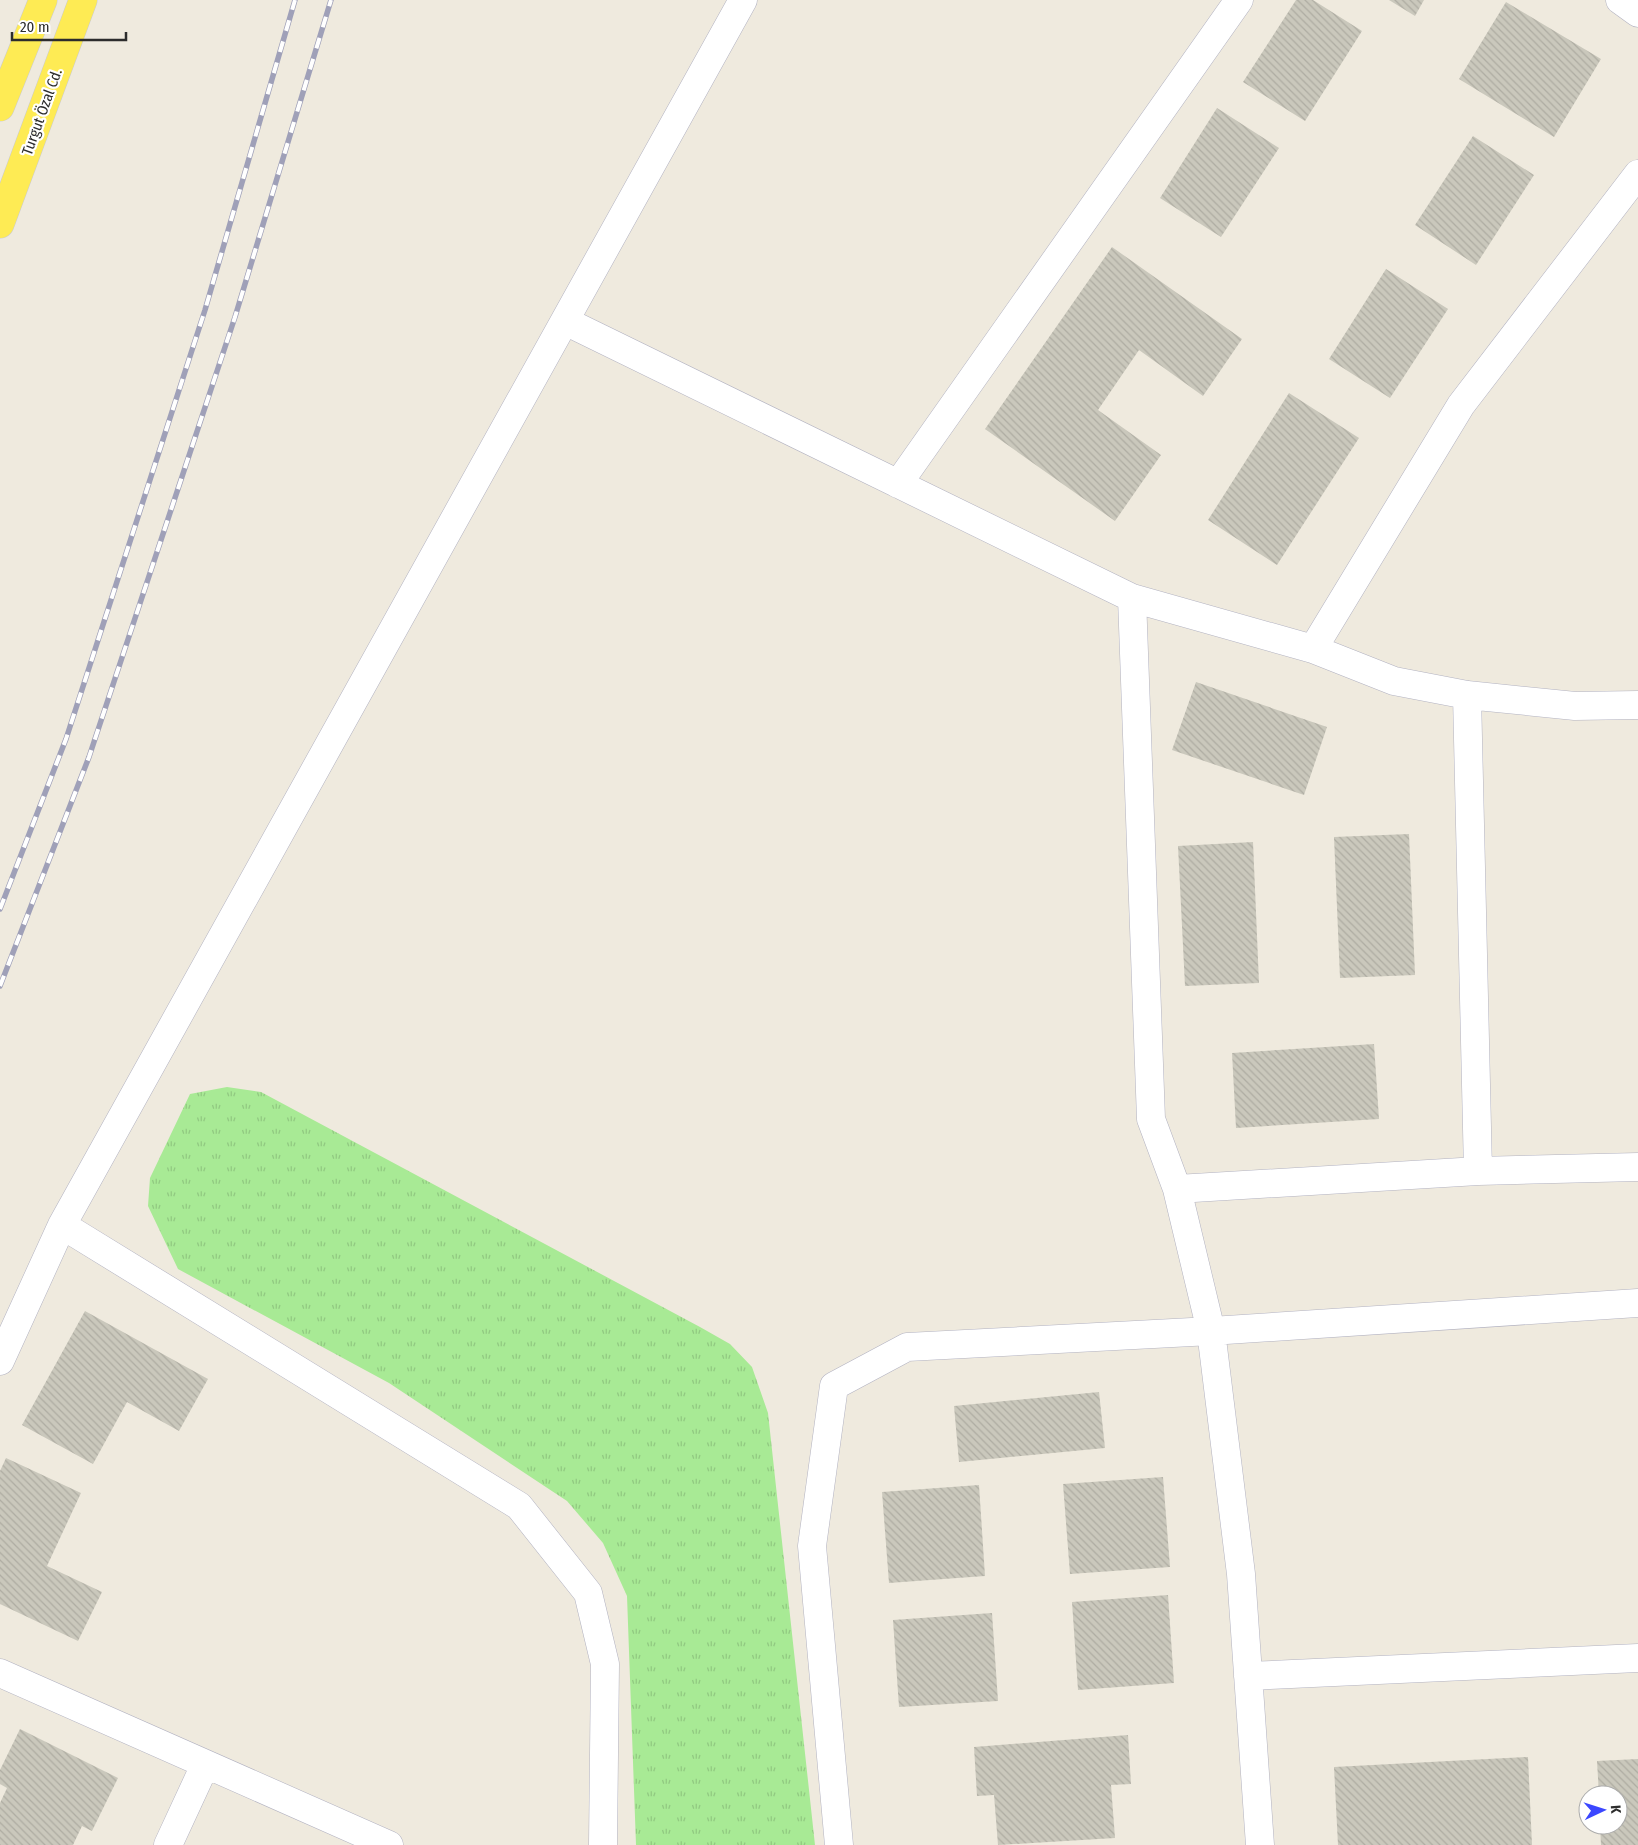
<svg xmlns="http://www.w3.org/2000/svg" width="1638" height="1845" font-family="'Fira Sans Condensed',sans-serif">
<style>
.grass{fill:url(#grass-tufts)}
.building{fill:url(#building-back-hatch)}
.lines{fill:none;stroke-linecap:round;stroke-linejoin:round}
.minor-casing{stroke:#b2b2c1;stroke-width:29}
.major-casing{stroke:#ccc;stroke-width:29}
.minor{stroke:#fff;stroke-width:28}
.major{stroke:#feeb54;stroke-width:28}
.rail-casing{stroke:#9fa0b8;stroke-width:5.5}
.rail{stroke:#fff;stroke-width:4;stroke-dasharray:11;stroke-linecap:butt}
.labels{text-anchor:middle;dominant-baseline:central;stroke-width:4.5;stroke-linejoin:round;paint-order:stroke}
.street-label{font-size:15px;fill:#2c2c2c;stroke:#fff}
</style>
<defs>
<pattern id="grass-tufts" width="24" height="20" patternUnits="userSpaceOnUse" patternTransform="scale(1.25)"><rect width="24" height="20" fill="#a8ea95"/><path d="M3 7l-1-3M5 7V3M7 7l1-3M15 17l-1-3M17 17v-4M19 17l1-3" fill="none" stroke="#91c981"/></pattern>
<pattern id="building-back-hatch" width="6" height="6" patternUnits="userSpaceOnUse" patternTransform="scale(1.25)"><rect width="6" height="6" fill="#cac8bc"/><path d="M-1 5l2 2M0 0l6 6M5-1l2 2" fill="none" stroke="#aeaca2"/></pattern>
</defs>
<rect width="100%" height="100%" fill="#efeade"/>
<!-- grass -->
<path class="grass" d="M227 1087 261 1092 700 1327 730 1344 752 1367 768 1413 815 1845H636L627 1596 603 1543 567 1501 389 1383 178 1269 148 1206 150 1178 190 1094Z"/>
<!-- building -->
<path class="building" d="M1296 0H1313L1362 31 1305 121 1243 82Z
M1389 0H1424L1415 16Z
M1506 2 1601 59 1554 137 1459 79Z
M1217 108 1279 148 1221 237 1160 198Z
M1473 136 1534 175 1476 265 1415 225Z
M1112 247 1242 339 1203 396 1139 350 1098 410 1161 455 1115 521 985 429Z
M1386 269 1448 309 1390 398 1329 359Z
M1289 393 1359 438 1277 565 1208 520Z
M1196 682 1327 727 1304 795 1172 750Z
M1409 834 1415 975 1340 978 1334 837Z
M1253 842 1259 983 1185 986 1178 846Z
M1374 1044 1379 1119 1236 1128 1232 1053Z
M85 1311 208 1379 179 1431 127 1402 93 1464 22 1425Z
M1099 1392 1105 1448 959 1462 954 1406Z
M6 1458 81 1493 47 1566 102 1592 78 1641 0 1604V1471Z
M1163 1477 1170 1567 1070 1574 1063 1484Z
M979 1485 985 1576 889 1583 882 1492Z
M1168 1595 1174 1683 1078 1690 1072 1602Z
M992 1613 998 1701 899 1707 893 1620Z
M20 1729 118 1778 92 1831 82 1826 73 1845H0V1803L7 1788 0 1784V1770Z
M1128 1735 1131 1784 1111 1785 1115 1838 998 1845 994 1795 977 1796 974 1747Z
M1528 1757 1532 1845H1338L1334 1767Z
M1638 1759V1845H1601L1600 1825H1618V1795H1599L1597 1761Z"/>
<g class="lines">
<defs>
<path id="minor" d="M1620 0 1638 13
M565 321 1132 598 1313 649 1394 681 1467 695 1575 706 1638 705
M898 484 1239 0
M1132 598 1151 1119 1177 1189 1211 1331 1241 1574 1260 1845
M1313 649 1461 405 1638 174
M1467 695 1478 1171
M1177 1189 1478 1171 1638 1167
M62 1225 519 1506 588 1593 605 1664 603 1845
M0 1361 62 1225 743 0
M0 1673 389 1845
M1248 1676 1638 1658
M168 1845 205 1765
M839 1845 812 1546 834 1386 907 1347 1211 1331 1638 1303"/>
<path id="major" d="M0 107 43 0
M0 224 83 0"/>
</defs>
<!-- minor casing -->
<use href="#minor" class="minor-casing"/>
<!-- major casing -->
<use href="#major" class="major-casing"/>
<!-- minor -->
<use href="#minor" class="minor"/>
<!-- major -->
<use href="#major" class="major"/>
<defs>
<path id="rail" d="M0 909 66 739 205 310 295 0
M0 986 89 757 235 317 331 0"/>
</defs>
<!-- rail casing -->
<use href="#rail" class="rail-casing"/>
<!-- rail -->
<use href="#rail" class="rail"/>
</g>
<g class="labels">
<!-- street labels -->
<g class="street-label">
<text transform="translate(42 112) rotate(-70)">Turgut Özal Cd.</text>
</g>
</g>
<!-- north arrow -->
<g transform="translate(1603 1810) rotate(86)"><circle r="24" fill="#ffffff" stroke="#ababab"/>
<path d="M0-4L9 19L0 12L-9 19Z" fill="#3b47ff"/>
<text y="-8" font-size="14" font-weight="bold" text-anchor="middle" fill="#2c2c2c">K</text>
</g>
<!-- scale -->
<path d="M12 32v8h114v-8" fill="none" stroke="#2c2c2c" stroke-width="2.5"/>
<text x="20" y="32" font-size="15" fill="#2c2c2c" stroke="#ffffff" stroke-width="4" paint-order="stroke">20 m</text>
</svg>
